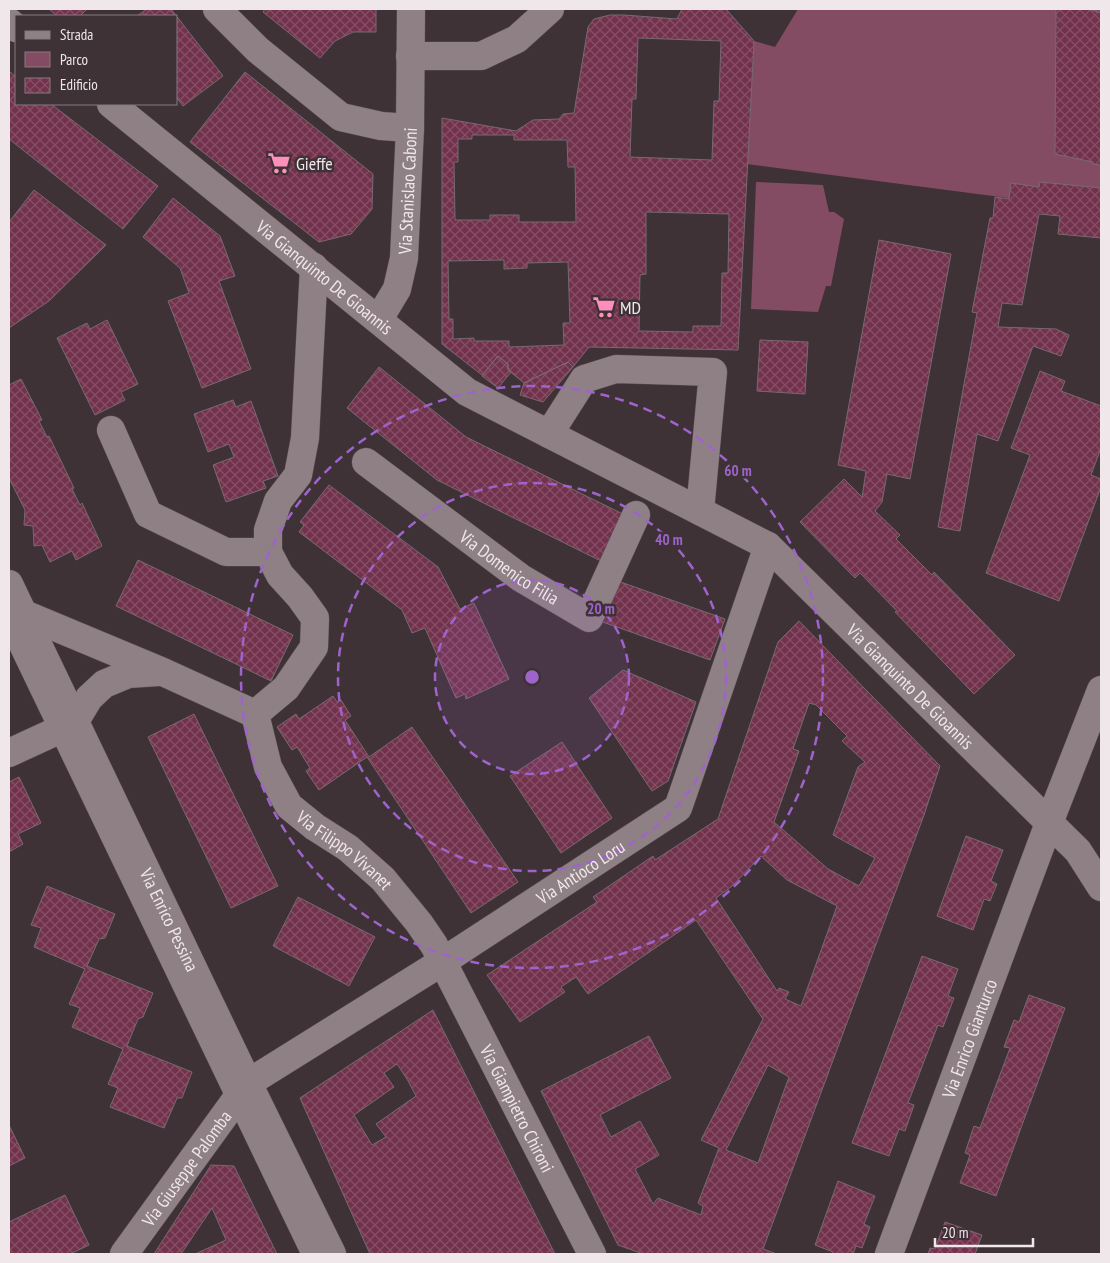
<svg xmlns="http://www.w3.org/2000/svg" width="1110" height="1263" font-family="'PT Sans Narrow',sans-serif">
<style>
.green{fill:#844c62}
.building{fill:url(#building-cross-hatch);stroke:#786a6f;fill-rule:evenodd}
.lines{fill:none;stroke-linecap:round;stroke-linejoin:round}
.service-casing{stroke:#5a4f52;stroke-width:20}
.pedestrian-casing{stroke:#5a4f52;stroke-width:29}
.minor-casing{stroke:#5a4f52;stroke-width:29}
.tertiary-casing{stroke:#5a4f52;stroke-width:29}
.service{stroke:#8f8085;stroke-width:19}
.pedestrian{stroke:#8f8085;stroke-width:28}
.minor{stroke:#8f8085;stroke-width:28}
.tertiary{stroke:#8f8085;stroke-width:28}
.ring{fill:none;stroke:#9e64cc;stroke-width:2.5;stroke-dasharray:9 6}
.labels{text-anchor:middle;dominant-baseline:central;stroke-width:5;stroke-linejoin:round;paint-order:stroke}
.poi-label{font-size:18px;fill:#efe7e9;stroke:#3e3236;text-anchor:start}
.street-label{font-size:18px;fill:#efe7e9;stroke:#3e3236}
.centre{fill:#9e64cc;stroke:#3e3236;stroke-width:2.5}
.ring-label{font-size:15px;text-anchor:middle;font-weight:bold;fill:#9e64cc;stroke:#3e3236;stroke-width:5;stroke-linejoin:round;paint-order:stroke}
</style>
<defs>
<pattern id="building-cross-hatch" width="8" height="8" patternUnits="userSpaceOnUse" patternTransform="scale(1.25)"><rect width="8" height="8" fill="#72314c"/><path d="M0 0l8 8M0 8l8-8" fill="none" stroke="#864f66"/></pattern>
</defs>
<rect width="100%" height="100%" fill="#3e3236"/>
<!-- green -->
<path class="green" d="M798 9H1101V210L747 164 754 41 775 47Z
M756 182 823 185 829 212H834L844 219 831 286H826L818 312 751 309Z"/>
<!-- building -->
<path class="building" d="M49 9H87L80 16H57Z
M147 9H171L223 76 183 106 176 97V16H137Z
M265 9H376V32H353L335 41 320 58 263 12Z
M682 9H726L754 41 738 350 589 347 573 367 568 362 524 383 508 370V364L498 356 482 375 442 344V118L516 131 533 120 559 119 563 114 574 113 588 27 594 19 610 15H624L677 19ZM638 38 721 41 719 101H714L712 160 630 157 632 99H636ZM472 135H514V140H567L568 167H575L576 222H519V215H490V220H455L454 162H458V139H472ZM646 212 729 214 728 273H722L721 326H693V332L639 331 640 275 646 274ZM504 260V269L527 268V263L568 262 570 323H563L564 345 509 347V341H474V338L453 339V319H449L448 261Z
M1056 9H1088L1101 13V165L1093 164V162L1055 154Z
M9 71 16 77V104H51L158 186 123 229 9 139Z
M245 72 373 174 372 209 351 234 319 242 190 142Z
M1040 182 1101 188V238L1058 234 1060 216 1039 214 1022 305 1002 303 998 327 1056 329 1069 335 1061 356 1033 346 998 441 977 434 960 531 938 527 977 313 972 312 990 218H993L995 197 1009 199 1011 183 1039 187Z
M34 190 106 245 49 301 9 328V222Z
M173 198 220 236 235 276 219 281 251 369 202 388 168 301 189 293 180 268 143 237Z
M879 240 951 254 910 479 887 474 882 502 875 511 900 535 896 539 932 575 934 572 1015 655 974 694 895 612 897 611 860 573 855 578 800 522 844 479 862 497 866 471 838 465Z
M107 320 138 384 121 392 125 400 95 415 57 338 87 323 90 329Z
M760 340 808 342 805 394 757 391Z
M498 356 508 364V370L511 372 498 388 482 376Z
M568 362 573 367 543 402 520 395 524 383Z
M379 367 466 437 629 517 607 564 437 480 347 408Z
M1040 371 1065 381 1061 391 1101 406V448L1091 475 1101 479V487L1059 601 986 573 1030 455 1011 448Z
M21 379 42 420 39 421 47 437 49 436 74 488 72 489 80 505 82 503 102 546 76 560 72 551 50 562 42 545 34 546 33 526 24 525 25 510 9 478V385Z
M233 400 236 407 251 401 278 476 263 481 266 488 226 502 213 465 234 457 229 444 208 452 194 414Z
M329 485 438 567 460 609 474 603 509 679 466 699 465 694 456 698 425 628 412 633 402 610 299 532 304 525 300 522Z
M138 560 293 635 271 681 116 606Z
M615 580 725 619 710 660 600 621Z
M799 621 940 766 924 815 763 1249 777 1254H643L618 1245 541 1091 649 1036 671 1078 600 1115 611 1137 640 1121 659 1155 635 1169 653 1204 658 1198 701 1215 703 1206 698 1203 719 1148 701 1140 763 1019 696 920 588 994 576 977 561 987 565 992 520 1022 487 975 597 902 593 897 653 856 655 860 718 819 778 642ZM809 703 816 705 847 736 842 741 865 762 858 767 833 835 875 858 859 886 828 869 774 822 799 751 793 749ZM761 856 787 880 837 906 801 1006 785 999 789 992 779 988 777 991 716 898 732 886ZM768 1065 789 1077 758 1163 726 1150Z
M623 670 696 702 668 781 652 791 589 698Z
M333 696 337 702 341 700 351 716 345 720 369 757 412 727 518 882 471 913 367 757 319 790 306 771 310 768 297 747 292 750 277 727 296 714 299 719Z
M194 714 278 886 231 908 148 737Z
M562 742 612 818 561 853 510 776Z
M19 777 41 823 18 834 23 844 9 852V782Z
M966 836 1003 850 991 881 997 884 990 901 984 899 973 930 937 916Z
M47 886 115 914 105 938 99 939 87 966 153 993 143 1017 138 1019 127 1046 192 1072 182 1098H177L164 1128 110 1107 118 1088 108 1084 123 1049 72 1027 80 1008 69 1004 85 969 34 947 41 928 31 925Z
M298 897 375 937 349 986 273 946Z
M922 956 958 969 948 996 954 998 943 1027 938 1025 908 1103 914 1105 905 1131 899 1129 889 1156 852 1143Z
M1029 995 1065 1008 996 1196 960 1183 970 1155 965 1153 974 1126 980 1128 1010 1048 1004 1047 1014 1020 1019 1022Z
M433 1010 555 1254H370L300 1098ZM397 1064 407 1079 416 1096 376 1124 386 1137 372 1145 354 1115 394 1087 384 1073Z
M9 1125 25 1158 9 1166Z
M211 1165 234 1166 277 1254H195L226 1240 212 1208 181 1254H154Z
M838 1181 875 1196 864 1224 870 1227 862 1248 856 1246 853 1254H832L833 1252 815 1245Z
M65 1195 89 1245 70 1254H9V1222Z
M945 1222 982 1235 975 1254H928L930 1248 935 1249Z"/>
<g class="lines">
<defs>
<path id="service" d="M9 626 311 1254"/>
<g id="pedestrian">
<path id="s1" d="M366 462 521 578 589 618 636 515"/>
</g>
<g id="minor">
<path d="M217 9 258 50 341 117 381 126 410 128"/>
<path d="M9 22 16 28"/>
<path d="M410 56H481L517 39 550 9"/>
<path id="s2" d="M111 104 467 392 768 546 1078 851 1101 887"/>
<path id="s3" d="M379 319 397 289 404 258 410 128 411 9"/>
<path d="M111 430 148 514 226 552H268"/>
<path d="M549 434 584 379 616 369 713 372 700 511"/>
<path d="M24 614 163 672 255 714"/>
<path id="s4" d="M255 714 268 767 289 806 315 827 348 848 383 879 419 923 434 945 592 1254"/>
<path d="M255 714 286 688 314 647 315 618 300 597 280 575 268 552V530L278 501 298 475 305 438 314 267"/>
<path d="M9 753 74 723 89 698 104 684 128 674 159 672"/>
<path id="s5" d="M124 1254 248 1083 442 962 678 808 768 546"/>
<path id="s6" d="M889 1254 1049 823 1101 690"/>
</g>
<g id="tertiary">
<path id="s7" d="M9 584 248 1083 332 1254"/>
</g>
</defs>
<!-- service casing -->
<use href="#service" class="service-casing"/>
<!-- pedestrian casing -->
<use href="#pedestrian" class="pedestrian-casing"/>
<!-- minor casing -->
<use href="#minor" class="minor-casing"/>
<!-- tertiary casing -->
<use href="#tertiary" class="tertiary-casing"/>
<!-- service -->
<use href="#service" class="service"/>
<!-- pedestrian -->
<use href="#pedestrian" class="pedestrian"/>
<!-- minor -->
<use href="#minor" class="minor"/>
<!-- tertiary -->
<use href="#tertiary" class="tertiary"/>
</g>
<!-- distance rings -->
<circle cx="532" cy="677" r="97" fill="#9e64cc" fill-opacity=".12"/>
<g class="ring">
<circle cx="532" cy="677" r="97"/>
<circle cx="532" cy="677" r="194"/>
<circle cx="532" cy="677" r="291"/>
</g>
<!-- icons -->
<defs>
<symbol id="supermarket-bare" viewBox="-9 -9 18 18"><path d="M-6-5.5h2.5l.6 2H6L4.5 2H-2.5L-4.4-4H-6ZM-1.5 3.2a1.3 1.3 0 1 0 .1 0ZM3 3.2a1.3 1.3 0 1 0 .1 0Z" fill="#fe8ebb" stroke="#3e3236" stroke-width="2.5" paint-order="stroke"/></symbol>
</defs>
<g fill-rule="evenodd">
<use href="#supermarket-bare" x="263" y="147" width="32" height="32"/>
<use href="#supermarket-bare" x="588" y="291" width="32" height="32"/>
</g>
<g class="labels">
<!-- poi labels -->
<g class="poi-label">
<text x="296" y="163">Gieffe</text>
<text x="620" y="307">MD</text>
</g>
<!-- street labels -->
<g class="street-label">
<text stroke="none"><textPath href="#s3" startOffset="134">Via Stanislao Caboni</textPath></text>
<text stroke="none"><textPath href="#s2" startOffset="275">Via Gianquinto De Gioannis</textPath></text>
<text stroke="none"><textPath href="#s1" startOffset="178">Via Domenico Filia</textPath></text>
<text stroke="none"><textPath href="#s2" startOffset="996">Via Gianquinto De Gioannis</textPath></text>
<text stroke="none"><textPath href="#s4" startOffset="170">Via Filippo Vivanet</textPath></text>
<text stroke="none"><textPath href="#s5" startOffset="605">Via Antioco Loru</textPath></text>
<text stroke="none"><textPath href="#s7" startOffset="372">Via Enrico Pessina</textPath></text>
<text stroke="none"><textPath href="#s6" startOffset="230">Via Enrico Gianturco</textPath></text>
<text stroke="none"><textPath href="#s4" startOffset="485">Via Giampietro Chironi</textPath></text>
<text stroke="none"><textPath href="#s5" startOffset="106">Via Giuseppe Palomba</textPath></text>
</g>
</g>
<circle cx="532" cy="677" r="8" class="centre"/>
<g class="ring-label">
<text x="738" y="476">60 m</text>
<text x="669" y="545">40 m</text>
<text x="601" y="614">20 m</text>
</g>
<!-- border -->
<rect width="1110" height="1263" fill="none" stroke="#efe7e9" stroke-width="20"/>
<!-- legend -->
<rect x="15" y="15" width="162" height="90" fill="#3e3236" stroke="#857a7e"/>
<rect x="25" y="31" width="25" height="8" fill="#8f8085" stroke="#857a7e"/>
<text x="60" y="40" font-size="15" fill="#efe7e9">Strada</text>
<rect x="25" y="52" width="25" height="15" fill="#844c62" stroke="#857a7e"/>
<text x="60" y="65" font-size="15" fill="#efe7e9">Parco</text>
<rect x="25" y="78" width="25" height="15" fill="url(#building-cross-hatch)" stroke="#857a7e"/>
<text x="60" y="90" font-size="15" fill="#efe7e9">Edificio</text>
<!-- scale -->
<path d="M935 1238v8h98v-8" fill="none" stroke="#efe7e9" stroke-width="2.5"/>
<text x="942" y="1238" font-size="15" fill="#efe7e9" stroke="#3e3236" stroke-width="4" paint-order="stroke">20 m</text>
</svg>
